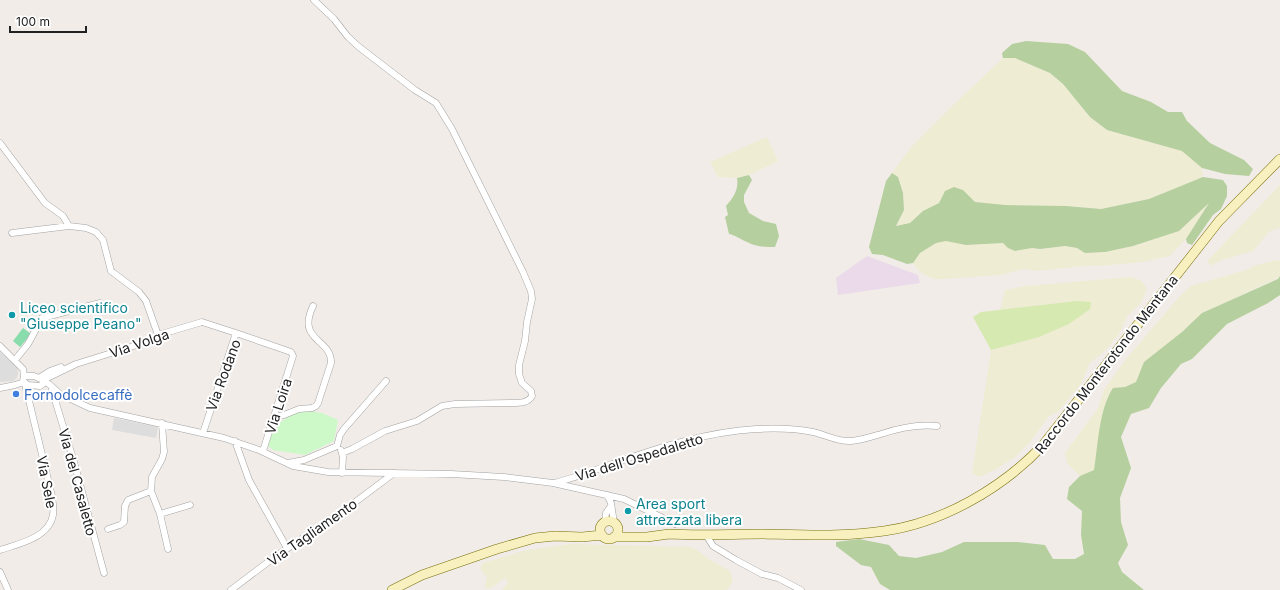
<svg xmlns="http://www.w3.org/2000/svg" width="1280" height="590" font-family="Inter,sans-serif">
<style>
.industrial{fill:#eadaea}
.farmland{fill:#efecd4}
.grass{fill:#d6e9b0}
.forest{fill:#b5cf9e}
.park{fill:#cdf8c8}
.pitch{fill:#89ddad}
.parking{fill:#ddd}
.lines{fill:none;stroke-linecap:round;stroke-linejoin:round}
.street-casing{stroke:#a2a2a2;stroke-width:7}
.secondary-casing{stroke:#776f09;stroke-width:10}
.street{stroke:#fff;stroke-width:6}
.secondary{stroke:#f8f0bf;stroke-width:9}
.culture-dot{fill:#0f9aa8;stroke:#fff;stroke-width:1.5}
.shop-dot{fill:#3f7fe0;stroke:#fff;stroke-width:1.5}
.labels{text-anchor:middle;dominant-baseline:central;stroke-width:4;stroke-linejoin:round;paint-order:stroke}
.culture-label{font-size:14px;fill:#0d838f;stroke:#fff;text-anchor:start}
.street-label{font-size:14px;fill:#212121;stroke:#fff}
.shop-label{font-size:14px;fill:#366cbe;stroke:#fff;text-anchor:start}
</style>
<rect width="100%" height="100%" fill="#f1ece8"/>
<!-- industrial -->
<path class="industrial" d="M867 256 918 275 920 283 838 295 836 278Z"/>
<!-- farmland -->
<path class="farmland" d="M1003 58H1015L1050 73 1063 84 1090 117 1107 130 1182 151 1202 168 1203 177 1149 199 1101 209 1066 206 1005 205 975 202 963 190 945 191 939 203 923 211 910 223 896 227 904 210 903 193 898 177 892 173 911 147 954 104Z
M767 137 778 161 749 175 737 178 718 177 710 162Z
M1280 185V229L1278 228 1269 232 1253 251 1219 261 1211 266 1207 261Z
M1210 202 1186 239 1170 256 1143 262 1099 266H1085L1036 271 1024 269 1001 275 944 279H933L920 272 913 263 920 253 936 243 946 241 966 245 1003 243 1008 248 1016 251 1032 248 1040 249 1065 246 1077 248 1085 253 1105 252 1133 246 1179 231Z
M1277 260 1280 261V276L1278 278 1202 313 1182 332 1144 362 1136 382 1125 387 1113 388 1108 396 1103 415 1094 470 1080 476 1067 463 1065 453 1098 408 1104 390 1126 359 1180 296 1191 286 1243 271 1257 265Z
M1131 277 1142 281 1147 289 1141 303 1128 315 1119 334 1104 352 1090 363 1081 384 1058 412 1049 416 1031 441 1014 458 993 471 979 477 972 473 991 350 1039 337 1069 324 1077 301 1000 310 1005 290 1025 286Z
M569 544 690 547 696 549 709 559 730 571 733 581 727 590H502L508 583 505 578 491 588H484L487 578 480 568 483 563 523 551Z"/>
<!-- grass -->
<path class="grass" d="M1077 301 1091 302 1090 309 1069 324 1039 337 991 350 973 317 981 312Z"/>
<!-- forest -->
<path class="forest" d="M1026 41 1068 44 1085 52 1122 91 1151 102 1168 112H1182L1187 121 1210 143 1244 160 1253 169 1249 176 1225 174 1202 168 1182 151 1107 130 1090 117 1063 84 1050 73 1015 58H1003L1002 53 1012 44Z
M892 173 898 177 903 193 904 210 896 226 910 223 923 211 939 203 945 191 954 187 963 190 975 202 1005 205 1066 206 1101 209 1149 199 1203 177 1223 180 1227 186V196L1221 209 1213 215 1192 245 1187 243 1186 239 1209 203 1179 231 1133 246 1105 252 1085 253 1077 248 1065 246 1040 249 1032 248 1015 251 1008 248 1003 243 966 245 946 241 936 243 920 253 913 263 907 264 883 255 872 254 869 247 886 181Z
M749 175 752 180 744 195V202L749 213 763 221 776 224 779 236 775 247C765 247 756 247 747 242 741 240 736 235 729 234L725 217 728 215 726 206C733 198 739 190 737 178Z
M1280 276V295L1268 303 1227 324 1192 359 1181 364 1161 388 1149 408 1131 414 1121 437 1131 468 1120 498 1121 522 1128 545 1118 563 1122 572 1144 590H890L880 584 871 567 861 565 836 546V542L859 539 889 545 899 556 916 558 942 552 964 542H1018L1045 545 1053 559H1075L1084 554 1081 535 1082 511 1067 499 1069 487 1080 476 1094 470C1098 445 1099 409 1113 388L1125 387 1136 382 1144 362 1182 332 1202 313 1278 279Z"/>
<!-- park -->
<path class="park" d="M304 410 322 413 338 420 334 441 305 455 273 450 267 445C278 422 279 420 304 410Z"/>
<!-- pitch -->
<path class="pitch" d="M23 328 31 334 20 347 13 341Z"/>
<!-- parking -->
<path class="parking" d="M0 352 17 367 18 373 17 378 13 381 0 382Z
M114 418 158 427 156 438 112 430Z"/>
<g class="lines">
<defs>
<path id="street" d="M314 0 334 19 348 37 359 47 415 90 436 103 452 129 523 272 531 291 532 299 527 322 525 341 519 365V374L522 383 531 391 532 396C528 403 520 403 512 403L455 404 442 406 417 421 385 431 352 449 342 453
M0 143 45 203 63 216 69 226
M12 233 69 226 86 228 96 232 103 240 111 271 139 292 146 301 158 335
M0 346 23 369 24 376
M15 360 28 344 42 318 100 303
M24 376H34L43 380 44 383 40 386 28 385 23 381Z
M39 378 50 371 61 367
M43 380 76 364 153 340 158 335 202 322 236 333
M44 381 49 384 60 394 90 408 224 438 259 450 293 466 328 472 451 474 504 477 553 483 624 499 675 524
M0 388 15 385 24 382
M52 390 74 462 104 573
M274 417 284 415 299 409 312 408 316 406 318 403 331 363C332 338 296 342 313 306
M203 433 236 333 291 352 293 356 263 451
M235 441 249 480 287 548
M337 446 340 435 344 429 386 381
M341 450 343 457 342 473
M288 463 304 460 337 446
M554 483C575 478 595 470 615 463 660 447 707 432 756 429 775 428 794 428 813 432 826 435 838 442 851 441 862 440 871 437 881 434 899 428 918 424 937 426
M151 491 160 514 190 505
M607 495 611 503 614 523
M160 514 168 549
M605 522 606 513 611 506
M108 529 120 525 124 522 125 506 128 500 151 491 152 477 162 459 164 452 162 423
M706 535 713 546 736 560 762 574 778 578 801 590
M0 550C18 544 49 538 53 515 54 509 53 503 52 496L25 384
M0 572 8 590
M231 590 276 556 338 515 394 473"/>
<path id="secondary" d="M600 530a9 9 0 1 1 18 0a9 9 0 1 1-18 0Z
M614 537H647L669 534C700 536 732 534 763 534 803 535 844 537 884 531 942 523 1003 488 1043 445L1219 221 1280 159
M392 590 422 575 497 549 535 538 555 536 582 537 602 535"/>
</defs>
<!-- street casing -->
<use href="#street" class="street-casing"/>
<!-- secondary casing -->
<use href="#secondary" class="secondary-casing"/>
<!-- street -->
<use href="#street" class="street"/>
<!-- secondary -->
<use href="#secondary" class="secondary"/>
</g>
<!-- markers -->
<g class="culture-dot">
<circle cx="12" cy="315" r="4"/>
<circle cx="628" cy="511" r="4"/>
</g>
<circle class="shop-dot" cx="16" cy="394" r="4"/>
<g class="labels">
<!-- culture labels -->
<g class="culture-label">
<text x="20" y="307">Liceo scientifico<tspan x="20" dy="16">"Giuseppe Peano"</tspan></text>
<text x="636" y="503">Area sport<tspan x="636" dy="16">attrezzata libera</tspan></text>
</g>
<!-- street labels -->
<g class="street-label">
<text transform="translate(139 343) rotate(-19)">Via Volga</text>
<text transform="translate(1106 364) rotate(-52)">Raccordo Monterotondo Mentana</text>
<text transform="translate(223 375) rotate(-70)">Via Rodano</text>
<text transform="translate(278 406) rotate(-72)">Via Loira</text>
<text transform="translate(639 457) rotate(-17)">Via dell'Ospedaletto</text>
<text transform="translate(47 482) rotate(79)">Via Sele</text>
<text transform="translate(78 482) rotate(75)">Via del Casaletto</text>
<text transform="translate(312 532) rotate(-35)">Via Tagliamento</text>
</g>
<!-- shop labels -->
<g class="shop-label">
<text x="24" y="394">Fornodolcecaffè</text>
</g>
</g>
<!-- scale -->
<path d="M10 26v6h76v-6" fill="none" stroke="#212121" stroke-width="2"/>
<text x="16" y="26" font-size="12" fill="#212121" stroke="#ffffff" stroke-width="3" paint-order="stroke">100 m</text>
</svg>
